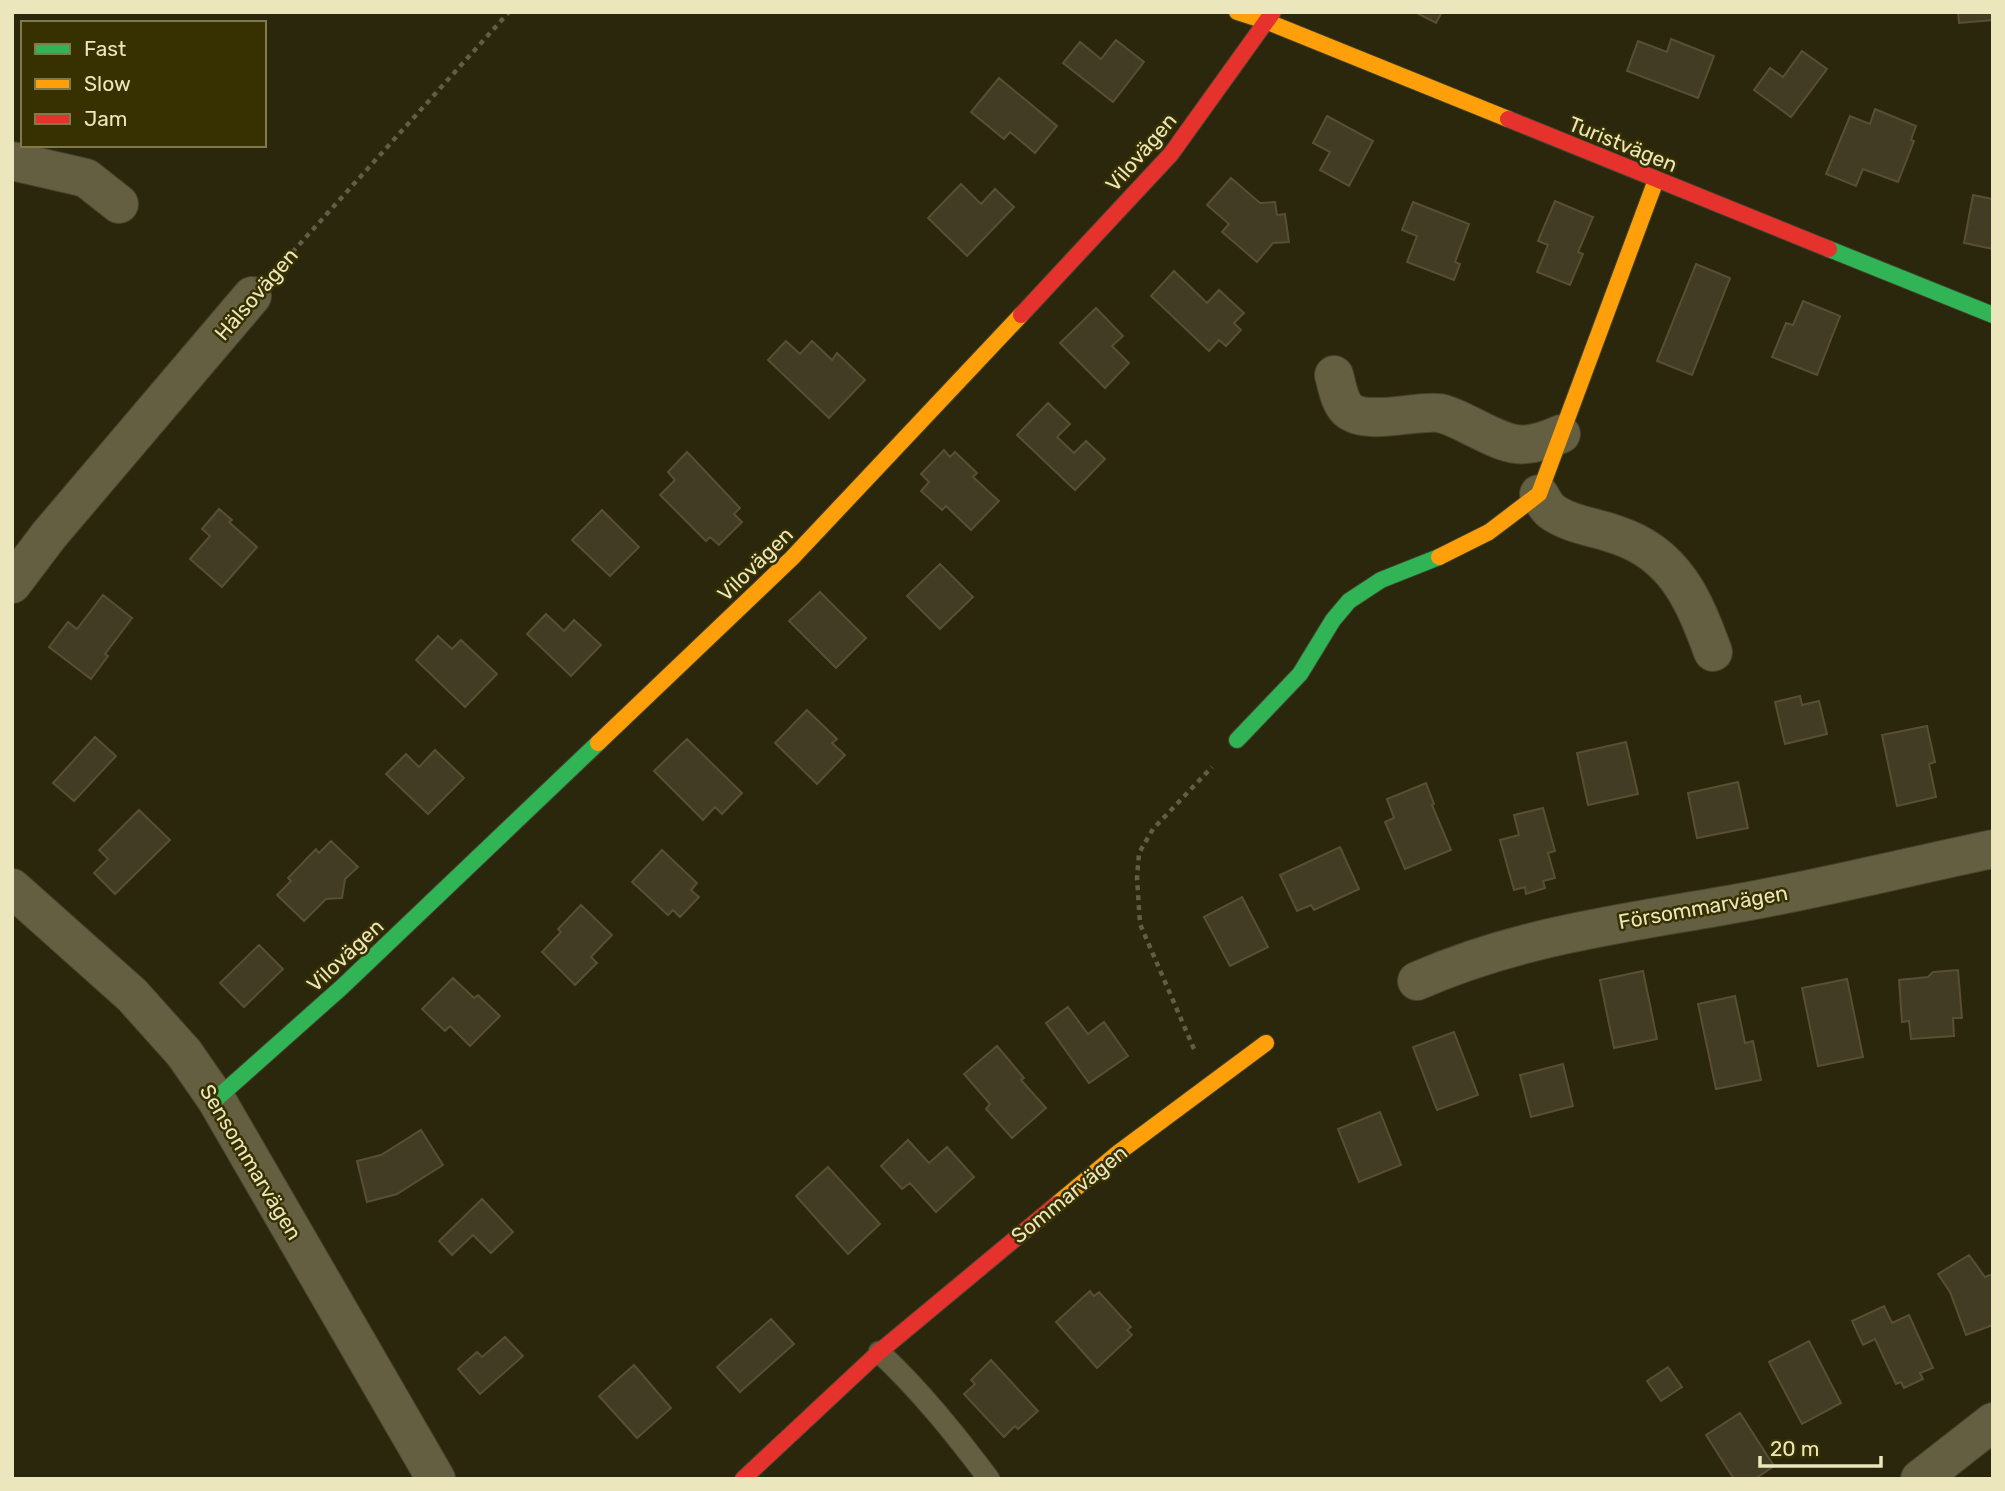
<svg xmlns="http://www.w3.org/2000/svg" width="2005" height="1491" font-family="Rubik,sans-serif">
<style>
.building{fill:#433c24;stroke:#584f33;stroke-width:2}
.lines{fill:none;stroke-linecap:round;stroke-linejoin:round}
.lane-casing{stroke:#46442e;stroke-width:23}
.street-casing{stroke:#46442e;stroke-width:40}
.fast-casing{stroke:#46442e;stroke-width:18}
.slow-casing{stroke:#46442e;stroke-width:18}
.jam-casing{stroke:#46442e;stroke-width:18}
.path{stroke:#615e45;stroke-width:4.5;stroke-dasharray:5 5;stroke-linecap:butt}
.lane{stroke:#645f41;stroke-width:21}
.street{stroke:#645f41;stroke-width:38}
.fast{stroke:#30b455;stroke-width:16}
.slow{stroke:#ff9f0a;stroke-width:16}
.jam{stroke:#e5322d;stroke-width:16}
.labels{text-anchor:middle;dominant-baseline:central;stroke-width:5;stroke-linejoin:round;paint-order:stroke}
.street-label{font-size:21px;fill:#ebe6bc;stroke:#373000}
</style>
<rect width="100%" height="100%" fill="#2a270d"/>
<!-- building -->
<path class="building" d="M1415 12H1442L1436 23Z
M1958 12H1993V20L1959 23Z
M1671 39 1714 56 1698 98 1627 71 1638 41 1667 52Z
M1116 40 1144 62 1113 102 1063 63 1080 42 1101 59Z
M1802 51 1827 69 1791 117 1754 90 1770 68 1783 77Z
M999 78 1057 126 1035 153 1010 132 1004 139 971 112Z
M1875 109 1916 126 1911 140 1914 141 1898 182 1863 169 1856 186 1826 174 1850 116 1870 124Z
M1327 116 1373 141 1349 186 1320 170 1330 152 1313 143Z
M1231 178 1260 203 1275 202 1277 215 1285 214 1289 242 1273 243 1257 262 1222 232 1229 224 1207 205Z
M961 184 981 204 995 189 1014 207 967 256 928 218Z
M1973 195 1993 199V249L1964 243Z
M1555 201 1593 217 1578 252 1583 254 1570 285 1537 272 1548 245 1538 241Z
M1413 202 1469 224 1455 262 1460 264 1454 280 1407 262 1417 236 1402 230Z
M1696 264 1730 278 1692 375 1657 361Z
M1174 271 1207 303 1219 290 1244 313 1234 323 1241 330 1226 346 1219 340 1209 351 1151 296Z
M1803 301 1840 316 1817 375 1772 357 1786 323 1793 325Z
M1096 308 1123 336 1112 346 1129 363 1105 388 1060 343Z
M786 341 800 354 812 341 832 360 837 353 865 380 829 418 768 360Z
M1048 403 1070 424 1057 437 1074 453 1086 441 1105 459 1075 490 1017 435Z
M944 450 950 457 955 452 977 473 973 477 999 501 971 530 946 506 942 510 921 491 929 482 921 474Z
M687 452 740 508 734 514 742 522 719 545 710 537 706 541 660 495 675 480 668 472Z
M219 509 232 520 229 522 257 547 222 587 190 559 210 536 202 529Z
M602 510 639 547 610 576 572 540Z
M940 564 973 597 940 629 907 596Z
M820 592 866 638 836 668 789 621Z
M103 595 132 618 105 654 108 656 91 679 49 647 68 622 77 629Z
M546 614 564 631 574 620 601 645 571 676 527 634Z
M438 636 452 649 461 640 497 674 465 707 416 660Z
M1800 696 1802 705 1819 701 1827 734 1785 744 1775 702Z
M807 710 837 739 832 743 845 755 817 784 775 743Z
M1927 726 1935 762 1929 764 1936 797 1897 806 1882 735Z
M95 737 116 756 74 801 53 783Z
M687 739 742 793 722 814 715 807 703 820 654 771Z
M1626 742 1638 794 1588 805 1577 753Z
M435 750 464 778 428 814 386 774 406 754 419 767Z
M1738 782 1748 828 1697 838 1688 793Z
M1426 783 1434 804 1432 805 1451 850 1405 869 1385 822 1394 818 1387 799Z
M1543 808 1555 851 1548 853 1555 878 1543 881 1545 888 1526 894 1525 887 1514 890 1500 840 1519 835 1514 815Z
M139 810 170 840 115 894 94 873 108 859 99 850Z
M331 841 358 867 345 879 342 898 326 899 304 921 277 895 291 881 288 878 316 849 319 853Z
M1340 847 1359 889 1314 910 1311 905 1297 911 1280 875Z
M662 850 697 883 691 890 699 897 680 917 673 910 668 915 632 882Z
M1242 897 1268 947 1230 966 1204 917Z
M581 905 612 935 591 957 597 963 575 985 542 952 561 932 558 929Z
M259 945 283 969 244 1007 220 983Z
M1958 970 1962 1018H1953L1954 1036 1911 1039 1909 1021 1902 1022 1899 980 1928 977 1933 972Z
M1643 971 1657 1039 1614 1048 1600 980Z
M453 978 474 998 478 995 500 1016 470 1046 450 1026 445 1031 422 1009Z
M1847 979 1863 1057 1818 1066 1802 988Z
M1735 996 1745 1043 1753 1041 1761 1080 1716 1089 1698 1004Z
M1068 1007 1088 1034 1104 1022 1128 1056 1089 1083 1046 1023Z
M1454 1032 1478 1095 1437 1110 1413 1047Z
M997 1046 1024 1078 1021 1080 1046 1108 1012 1138 986 1109 990 1104 964 1074Z
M1563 1064 1573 1106 1531 1117 1520 1075Z
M1380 1112 1401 1165 1359 1182 1338 1129Z
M421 1130 443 1165 397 1194 367 1202 357 1161 381 1155Z
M908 1140 929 1163 947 1147 974 1177 936 1212 910 1183 902 1189 881 1166Z
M828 1167 880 1224 848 1254 796 1196Z
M482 1199 513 1232 491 1253 473 1235 452 1255 439 1241Z
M1969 1255 1985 1277 1993 1274V1325L1966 1335 1950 1292 1938 1274Z
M1090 1291 1094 1296 1099 1292 1131 1327 1127 1330 1132 1335 1097 1368 1056 1322Z
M1884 1306 1892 1323 1909 1315 1933 1368 1920 1373 1923 1379 1904 1388 1901 1382 1896 1384 1875 1339 1863 1345 1852 1321Z
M771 1319 794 1344 740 1392 717 1367Z
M505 1337 523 1356 480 1394 458 1369 477 1352 482 1357Z
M1809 1341 1841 1403 1802 1424 1769 1362Z
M991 1360 1038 1411 1018 1429 1015 1426 1004 1437 964 1394 975 1384 971 1380Z
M634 1365 671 1408 637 1438 599 1396Z
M1668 1367 1682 1387 1661 1401 1647 1381Z
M1740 1413 1774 1466 1755 1479H1734L1706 1435Z"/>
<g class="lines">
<defs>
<path id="lane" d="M879 1352C920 1390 955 1434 989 1479"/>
<path id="street" d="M12 161 86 178 119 204
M1334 375C1337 385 1339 402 1348 410 1367 426 1416 410 1439 413 1450 415 1459 420 1469 425 1508 444 1519 453 1561 434
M1539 494C1542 499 1546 507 1551 511 1570 525 1596 527 1617 535 1675 554 1694 600 1713 652
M12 584 49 535 252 296
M12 888 132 995 184 1053 216 1099 436 1479
M1417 981C1515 938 1612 925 1716 907 1809 892 1901 868 1993 849
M1920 1479 1993 1422"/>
<path id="fast" d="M1829 249 1993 315
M1237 740 1300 674 1333 620 1349 601 1381 580 1439 557
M216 1099 342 987 598 743"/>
<path id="slow" d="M1237 12 1268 22 1508 119
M1439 557 1489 532 1539 494 1656 180
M598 743 792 558 1021 315
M1057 1204 1118 1153 1266 1043"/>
<path id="jam" d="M1508 119 1829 249
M1021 315 1171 154 1273 12
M743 1479 879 1352 1057 1204"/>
</defs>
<!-- lane casing -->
<use href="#lane" class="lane-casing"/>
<!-- street casing -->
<use href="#street" class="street-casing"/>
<!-- fast casing -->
<use href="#fast" class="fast-casing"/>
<!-- slow casing -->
<use href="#slow" class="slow-casing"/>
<!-- jam casing -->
<use href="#jam" class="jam-casing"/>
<!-- path -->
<path class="path" d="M279 267 509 12
M1194 1049 1140 924 1137 878 1139 853 1153 829 1212 767"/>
<!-- lane -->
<use href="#lane" class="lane"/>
<!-- street -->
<use href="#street" class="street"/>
<!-- fast -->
<use href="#fast" class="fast"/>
<!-- slow -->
<use href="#slow" class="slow"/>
<!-- jam -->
<use href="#jam" class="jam"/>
</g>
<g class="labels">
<!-- street labels -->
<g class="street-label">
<text transform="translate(1623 144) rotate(22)">Turistvägen</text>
<text transform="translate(1141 152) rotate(-49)">Vilovägen</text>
<text transform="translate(256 294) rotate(-49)">Hälsovägen</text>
<text transform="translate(755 564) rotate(-44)">Vilovägen</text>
<text transform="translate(1703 907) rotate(-10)">Försommarvägen</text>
<text transform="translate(345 955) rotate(-43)">Vilovägen</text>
<text transform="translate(251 1162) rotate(59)">Sensommarvägen</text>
<text transform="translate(1069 1194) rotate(-39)">Sommarvägen</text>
</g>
</g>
<!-- border -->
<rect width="2005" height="1491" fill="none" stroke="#ebe6bc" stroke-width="28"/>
<!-- legend -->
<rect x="21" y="21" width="245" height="126" fill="#373000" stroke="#7f794b" stroke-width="2"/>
<rect x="35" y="44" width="35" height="10" fill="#30b455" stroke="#7f794b" stroke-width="2"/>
<text x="84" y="56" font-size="21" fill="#ebe6bc">Fast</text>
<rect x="35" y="79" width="35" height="10" fill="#ff9f0a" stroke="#7f794b" stroke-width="2"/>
<text x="84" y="91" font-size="21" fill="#ebe6bc">Slow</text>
<rect x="35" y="114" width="35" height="10" fill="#e5322d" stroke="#7f794b" stroke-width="2"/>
<text x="84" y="126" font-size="21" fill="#ebe6bc">Jam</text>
<!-- scale -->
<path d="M1760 1456v10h121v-10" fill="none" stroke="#ebe6bc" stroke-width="3.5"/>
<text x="1770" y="1456" font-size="21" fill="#ebe6bc" stroke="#373000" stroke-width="5" paint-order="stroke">20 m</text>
</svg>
